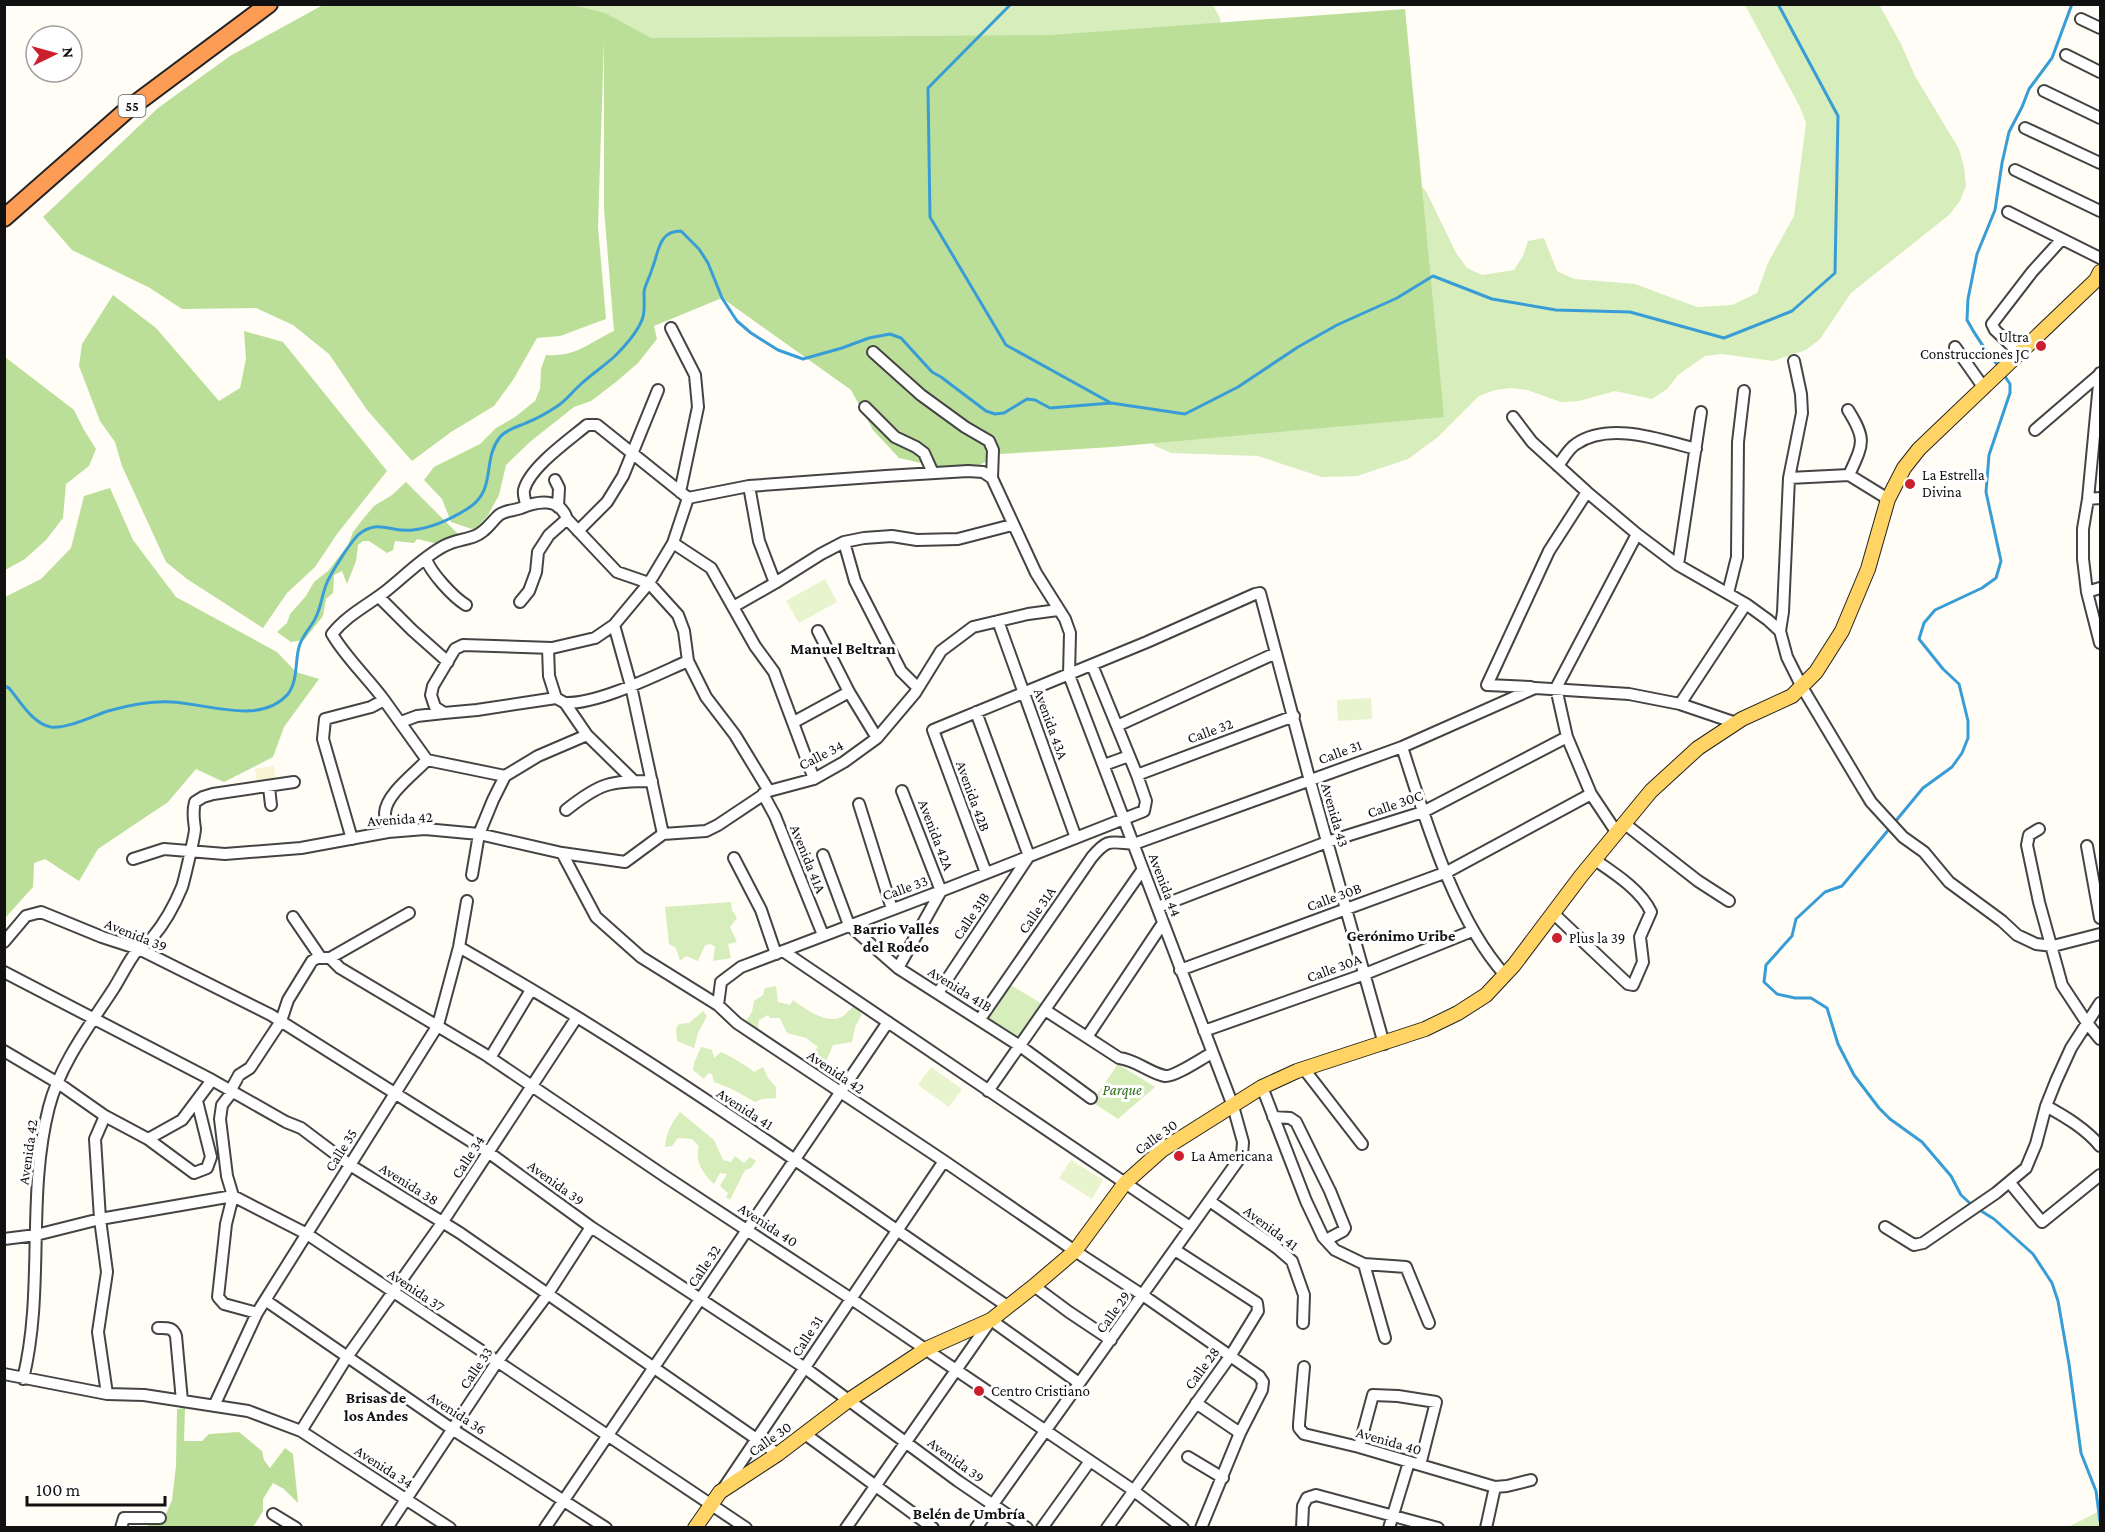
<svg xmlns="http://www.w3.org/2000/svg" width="2105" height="1532" font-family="'Crimson Pro',serif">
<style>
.farmland{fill:#f8f3d2}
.green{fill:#d7edbb}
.forest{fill:#bbdf99}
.pitch{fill:#e8f4cd}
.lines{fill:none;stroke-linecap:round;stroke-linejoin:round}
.stream{stroke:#389dd6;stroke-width:3}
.minor-casing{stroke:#444;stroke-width:14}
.major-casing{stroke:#222;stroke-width:16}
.highway-casing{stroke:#222;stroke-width:20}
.minor{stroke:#fff;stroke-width:10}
.major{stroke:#ffd465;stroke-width:14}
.highway{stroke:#fd9c55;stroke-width:16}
.poi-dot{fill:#cc1e2d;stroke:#fff;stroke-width:2}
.labels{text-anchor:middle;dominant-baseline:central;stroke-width:6;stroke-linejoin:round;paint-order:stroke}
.shield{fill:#fff;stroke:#585858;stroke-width:1.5}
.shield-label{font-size:14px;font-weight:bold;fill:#111}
.poi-label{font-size:15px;fill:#111;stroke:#fff;text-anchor:start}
.street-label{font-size:15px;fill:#111;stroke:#fff}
.park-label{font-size:15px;font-style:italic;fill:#306f1b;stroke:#fff}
.neighbourhood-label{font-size:16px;font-weight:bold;fill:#111;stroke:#fff}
</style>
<rect width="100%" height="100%" fill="#fffdf5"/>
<!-- farmland -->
<path class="farmland" d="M274 766 276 781 257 784 255 769Z"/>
<!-- green -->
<path class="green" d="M570 5H1213L1220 18 1222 57 1399 166 1426 191 1456 253 1467 268 1482 275 1514 270 1523 256 1528 241 1544 238 1557 271 1574 279 1635 284 1697 307 1732 305 1757 293 1768 263 1794 216 1806 123 1800 107 1745 5H1881L1880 6 1901 44 1915 76 1959 149 1964 167 1966 186 1960 201 1949 215 1851 293 1820 339 1806 350 1773 361 1722 354 1705 356 1678 375 1667 389 1652 399 1615 391 1579 401 1561 402 1527 390 1511 388 1495 390 1479 396 1438 437 1408 459 1357 476 1322 477 1258 456 1171 453 1155 446 1143 433 667 73Z
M731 902 732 910 737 918 730 927 737 942 728 944 731 958 713 961 715 947 711 944 705 945 698 961 686 956 680 961 676 948 669 944 665 907Z
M1009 984 1044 1005 1019 1043 983 1018Z
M776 986 778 1002 790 1005 793 1000C805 1009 828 1026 843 1016 847 1013 850 1009 854 1006L862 1014 855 1027 852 1042 833 1045 823 1069 807 1062 818 1047 806 1038 787 1033 780 1018H770L768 1015 759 1020 758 1029 746 1021 752 1012 754 1001 763 995 765 988Z
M703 1011 707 1016 698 1033 694 1048 677 1041 676 1029 679 1024 689 1023Z
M701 1047 712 1050 714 1058 721 1052C728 1055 749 1067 754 1072L763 1067 768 1078 776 1087V1098L762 1099 755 1102 732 1089 714 1082 712 1074 708 1073 704 1079 693 1070 694 1063Z
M1118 1064 1155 1087 1118 1119 1092 1102Z
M680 1112 714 1140 723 1160 731 1162 735 1156 744 1163 750 1157 756 1161 751 1168 745 1170 730 1200 726 1197 728 1193 720 1186 727 1174 720 1173 714 1184C703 1174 694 1160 699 1146L692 1139 678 1138 672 1146 665 1147C666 1133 671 1124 680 1112Z
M2100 1511V1527H2068Z"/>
<!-- forest -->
<path class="forest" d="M323 5H573L605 13 651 38 1052 35 1405 9 1444 417 1112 447 1000 454 974 468 934 466 899 458 873 430 851 390 722 298 654 326 657 339 638 363 616 382 591 401 574 407 531 441 506 465 499 495 488 515 475 530 451 522 442 499 424 480 434 467 480 444 496 428 515 417 535 401 540 389 541 369 546 355C577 357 588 343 614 331L604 209V41L598 227 606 319 560 336 537 338 513 380 494 406 451 432 412 461 367 410 329 354 293 325 256 308 182 309 150 288 72 250 43 217 158 108 230 56Z
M113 295 156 328 219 401 240 388 246 359 244 331 283 342 387 471 337 534 315 567 287 593 263 628 187 579 166 562 122 466 115 442 100 421 79 366 82 344Z
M5 357 74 410 84 430 96 449 89 466 66 484 63 518 46 540 25 559 5 570Z
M406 482 459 535 434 543 417 539 414 543 395 541 393 550 387 553 369 541H363L358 545 356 561 347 584 342 571 334 575 333 593 326 599 323 616 304 640 291 642 277 632 287 623 290 614 306 596 314 582 328 571 348 545 353 532 363 519 374 506 392 495Z
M110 488 133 540 176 597 277 652 296 672 319 679 284 727 273 757 224 782 196 769 168 802 98 849 79 881 45 859 34 863 33 887 5 918V597L41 579 71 548 84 496Z
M185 1408 184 1441H202L209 1434 239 1432 262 1451 264 1460 270 1468 285 1448 293 1454 298 1503 284 1489 273 1483 263 1499V1511L253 1527 148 1528V1521H163L172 1500 176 1466 177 1409Z"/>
<!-- pitch -->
<path class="pitch" d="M825 579 837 602 799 623 786 601Z
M1371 698 1372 719 1338 721 1337 700Z
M931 1067 962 1089 949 1107 918 1085Z
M1071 1160 1103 1180 1092 1199 1059 1178Z"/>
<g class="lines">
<!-- stream -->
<path class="stream" d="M1011 4 928 88 930 217 1006 345 1111 403 1185 414 1238 387 1298 347 1337 325 1397 298 1433 276 1492 299 1556 310 1630 312 1724 338 1792 311 1835 273 1838 116 1778 4
M1999 367C1987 352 1976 337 1967 320L1968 299 1977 254 1995 210 2002 163 2009 132 2022 107 2029 89 2052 58 2072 4
M4 686 9 688C20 701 33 724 51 727 67 729 93 716 108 711 126 706 151 701 171 702 206 703 260 726 288 694 298 681 295 661 299 647 302 635 311 628 316 617 321 607 322 595 326 585 330 574 350 543 358 535 377 518 391 533 413 530 431 528 451 519 467 509 498 490 481 461 500 437 507 429 517 427 526 423 536 419 547 413 556 407 566 401 572 392 581 384 592 374 604 366 615 356 625 346 639 330 643 317 645 309 644 300 644 292 645 284 650 277 652 269 659 252 658 231 681 231L699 249 708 263 722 298 737 321 751 333 778 350 803 359 842 348 869 338 890 334 901 338 932 372 941 377 986 411 995 414 1004 413 1027 399 1035 400 1050 408 1111 403
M1973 1206 1961 1195 1951 1176 1922 1142 1890 1119 1879 1108 1854 1075 1838 1044 1827 1008 1811 998H1795L1777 994 1764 982 1766 965 1792 936 1796 919 1825 892 1842 886 1923 788 1952 767 1962 753 1968 738V721L1959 684 1943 669 1919 639 1924 623 1935 610 1982 588 1996 578 2001 561 1986 492 1989 455 2010 393V384L2004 375
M1978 1209 1994 1219 2033 1254 2052 1283 2058 1301 2069 1364 2081 1453 2096 1491 2100 1521"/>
<defs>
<path id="minor" d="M2081 19 2100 28
M2066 55 2100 72
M2044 91 2100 118
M2025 128 2100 163
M2015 170 2100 211
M2008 212 2100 258
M671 328 695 375 698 407 680 492
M1955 347 1984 388
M873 352 921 395 965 427 989 441 993 450 992 478 1036 573 1065 619 1070 633 1069 675 1233 1106 1243 1142 1242 1155 976 1528
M2019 353 1995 330 1992 324 2032 272 2062 239
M2100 373 2088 499 2083 529V559L2087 592 2100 643
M865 407 895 437 916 447 924 453 933 473
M1848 410C1867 440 1863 444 1849 475
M1513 417 1532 442 1587 492 1637 534 1678 565 1746 604 1768 620 1780 631 1787 657 1802 687 1863 789 1871 802 1903 837 1924 852 1949 882 2002 921 2017 935 2036 944 2053 946 2100 934
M2035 430 2100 374
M1558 466C1563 459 1569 448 1576 444 1610 421 1661 440 1696 449
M1789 478 1849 475 1888 499
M555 480 559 488 558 507
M749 486 759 541 775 583
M2088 499 2100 498
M526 504C525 499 523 495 524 490 530 467 569 440 587 425H597L688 498
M578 531 607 502 623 476 658 390
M844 542 855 581 901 671 918 688
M673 543 711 568 755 646 774 672 814 779
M426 559C431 573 453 597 466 605
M1678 565 1701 412
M2087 592 2100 588
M1728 593 1737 557 1738 442 1744 391
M379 597 412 630 448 662
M520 602 529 591 536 572 538 552 549 535 567 519
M733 607 775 583 821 554 844 542 864 538 892 536 917 540 958 539 1012 525
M998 621 1076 838
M614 625 631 686 663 834
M818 631 849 692 877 738
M1780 631 1783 612 1789 478 1802 413 1801 394 1794 361
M548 648 549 676 556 698
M1531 687 1487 685 1549 551 1587 492
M384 700 427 760 505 776
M565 703 556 698 477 710 444 713 435 707 431 695 433 686 455 649 463 645 552 648 595 638 614 625 649 583 673 543 688 498 749 486 886 476 968 471 983 472 992 478
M1680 704 1746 604
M401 722 417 716 444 713
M794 722 849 692
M1117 726 1276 653
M587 735 634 781
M1402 747C1425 818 1454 919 1505 975
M1104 765 1129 756
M1137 775 1294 716
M269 787 271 805
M763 794 775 816 823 935
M859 804 892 909
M566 810C600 783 609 781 652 781
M1625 824 1698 881 1729 901
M2039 829 2029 835 2027 845 2039 902 2062 985 2087 1023 2100 1039
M388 832C387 826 385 819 385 813 386 794 415 773 427 760
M1617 833 1591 794 1567 737 1556 688 1637 534
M352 839 323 739 325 719 371 707 384 700C368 678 346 658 332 634 347 615 368 605 386 591 405 576 423 557 444 546 455 540 465 540 475 536 486 532 491 522 499 515 506 510 513 511 521 508 537 501 560 497 567 519L617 572 649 583 678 615 684 631 688 661 706 697 735 735 769 791
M2087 846 2100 918
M562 853 596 917 641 957 718 1005 737 1023 944 1161 1075 1251 1144 1296 1259 1376 1263 1382 1262 1390 1240 1433 1201 1528
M823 855 849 925 898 968 1020 1046 1091 1098
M734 858 761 910 776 954
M133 859 164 849 225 854 301 848 388 832 425 829 479 834 562 853 625 862 663 834 706 831 718 825 769 791 814 779 844 762 877 738 915 693 941 651 973 627 1028 614 1058 610
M986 873 933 730 1147 642 1255 594 1260 593 1310 781 1384 1044
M472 875 479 834 493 800 505 776 538 756 587 735 565 703C599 704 656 675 688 661
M1158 907 1327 842 1423 812 1567 737
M1554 914 1628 984 1633 985 1643 962 1640 937 1651 912C1641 890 1614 873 1595 860
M293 917 321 958
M4 942 26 916 41 912 102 937 139 949 271 1015 488 1152 591 1227 805 1368 958 1481 1027 1528
M459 947C499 970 538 993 577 1017 724 1108 865 1209 1007 1306
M783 951 1190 1227
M330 958 340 968 486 1055 666 1177 850 1298 1130 1488 1183 1528
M898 968 941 891 902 791
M1180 970 1447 872 1591 794
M4 972 212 1080 286 1122 301 1128 350 1165 460 1233 778 1454
M938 993 1029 856 976 712
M718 1005 721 982 741 967 941 891 1144 811 1146 801 1137 775 1092 665
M1045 1010 1119 1058C1137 1060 1149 1073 1165 1076 1175 1077 1202 1058 1212 1053
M980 1019 1092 857C1108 838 1110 842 1134 844L1402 747 1535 688 1629 694 1680 704 1736 723
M1204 1031 1365 974 1472 931
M1087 1037 1163 923
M4 1051 58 1083 105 1116
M490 1058 531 990
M1304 1069 1362 1144
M1262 1087 1306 1201 1323 1237 1335 1250 1364 1264 1406 1267 1429 1323
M988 1091 1143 869
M2046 1106C2066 1117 2086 1129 2100 1146
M1273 1117 1290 1118 1296 1122 1330 1191 1345 1228 1343 1231 1326 1240
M148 1139 194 1173 207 1168 211 1157 197 1101
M2010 1183 2042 1222 2100 1175
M1211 1202 1277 1248 1292 1261 1304 1295 1303 1323
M1885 1227 1914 1245 1923 1243 1996 1193 2026 1168 2036 1144 2046 1106 2056 1081 2071 1048 2100 1003
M4 1239 36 1235 100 1219 233 1196 307 1234 746 1528
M1364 1264 1385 1338
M1034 1286 1069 1312 1111 1340
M265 1300 452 1429 606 1528
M257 1313 224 1304 218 1297 226 1224 233 1196 227 1176 220 1119 222 1105 232 1092 233 1086 239 1075 250 1068 281 1021 288 1000 312 961 317 958H330L409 913
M158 1328C167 1328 173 1327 176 1336L182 1401
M1304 1367 1299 1424V1428L1304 1434 1359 1447 1495 1487 1507 1486 1531 1480
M4 1374 107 1394 144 1395 248 1411 301 1431 450 1528
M23 1379C45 1290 26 1196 49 1107 60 1064 90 1025 114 988 122 975 129 960 138 949 142 945 148 942 152 938 164 924 175 904 182 887 184 881 195 835 195 829 194 819 192 813 195 802L203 797 213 794 294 782
M107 1394 98 1332 107 1272 100 1219 95 1139 105 1116 148 1139 182 1120 212 1080
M1196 1403 1240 1433
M214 1406 257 1313 438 1025 459 947 467 901
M301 1431 347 1357 442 1223 577 1017
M805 1434 933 1528
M1359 1447 1373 1395 1398 1396 1436 1402 1420 1465
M1188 1457 1223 1478
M723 1489 944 1161
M273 1514 296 1528
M121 1528 124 1518H160
M387 1528 497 1362 547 1295 591 1227
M545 1528 888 1022
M846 1528 991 1320 1079 1383
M1042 1528 1090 1461
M1107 1528 1231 1355 1258 1311 1257 1303 1175 1250
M1302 1528 1303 1506 1307 1498 1316 1495 1438 1528
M1389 1528 1409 1462
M1486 1528 1495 1487"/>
<path id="major" d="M695 1528 720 1492 778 1454 849 1400 926 1349 991 1320 1034 1286 1075 1251 1125 1183 1162 1150 1262 1087 1297 1071 1425 1029 1458 1013 1486 995 1514 965 1581 876 1651 791 1698 748 1742 719 1792 696 1816 672 1842 631 1868 569 1888 499 1904 468 1919 449 2096 280 2100 272"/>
<path id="highway" d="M4 218 127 110 269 4"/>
</defs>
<!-- minor casing -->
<use href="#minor" class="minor-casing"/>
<!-- major casing -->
<use href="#major" class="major-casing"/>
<!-- highway casing -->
<use href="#highway" class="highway-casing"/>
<!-- minor -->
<use href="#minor" class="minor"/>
<!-- major -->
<use href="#major" class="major"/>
<!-- highway -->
<use href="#highway" class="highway"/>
</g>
<!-- markers -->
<g class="poi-dot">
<circle cx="2041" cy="346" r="6"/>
<circle cx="1910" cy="484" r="6"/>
<circle cx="1557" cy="938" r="6"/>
<circle cx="1179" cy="1156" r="6"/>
<circle cx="979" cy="1391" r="6"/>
</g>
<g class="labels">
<!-- shield labels -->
<rect class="shield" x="118.5" y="95" width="27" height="22" rx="4.5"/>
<g class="shield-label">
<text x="132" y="106">55</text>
</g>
<!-- poi labels -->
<g class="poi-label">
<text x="2029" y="337" text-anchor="end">Ultra<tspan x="2029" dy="17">Construcciones JC</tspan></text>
<text x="1922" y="475">La Estrella<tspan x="1922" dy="17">Divina</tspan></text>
<text x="1569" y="938">Plus la 39</text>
<text x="1191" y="1156">La Americana</text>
<text x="991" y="1391">Centro Cristiano</text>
</g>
<!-- street labels -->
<g class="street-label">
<text transform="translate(1051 724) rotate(70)">Avenida 43A</text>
<text transform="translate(1210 731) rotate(-20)">Calle 32</text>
<text transform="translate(1340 752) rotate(-20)">Calle 31</text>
<text transform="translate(821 755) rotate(-27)">Calle 34</text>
<text transform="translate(973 796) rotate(70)">Avenida 42B</text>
<text transform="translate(1395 804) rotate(-19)">Calle 30C</text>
<text transform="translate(1335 815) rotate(74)">Avenida 43</text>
<text transform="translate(400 819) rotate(-4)">Avenida 42</text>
<text transform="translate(936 835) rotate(69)">Avenida 42A</text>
<text transform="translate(808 859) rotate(68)">Avenida 41A</text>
<text transform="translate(1165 885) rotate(69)">Avenida 44</text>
<text transform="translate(905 888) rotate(-20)">Calle 33</text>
<text transform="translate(1334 897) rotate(-20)">Calle 30B</text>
<text transform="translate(1037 910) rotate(-55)">Calle 31A</text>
<text transform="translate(971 916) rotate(-56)">Calle 31B</text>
<text transform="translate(136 935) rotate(22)">Avenida 39</text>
<text transform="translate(1334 968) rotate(-20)">Calle 30A</text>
<text transform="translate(960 989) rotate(32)">Avenida 41B</text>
<text transform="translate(836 1072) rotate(34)">Avenida 42</text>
<text transform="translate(745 1109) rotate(33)">Avenida 41</text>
<text transform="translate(1156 1137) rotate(-36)">Calle 30</text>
<text transform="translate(341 1150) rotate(-58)">Calle 35</text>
<text transform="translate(28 1152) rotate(-82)">Avenida 42</text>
<text transform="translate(468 1157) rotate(-57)">Calle 34</text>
<text transform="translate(556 1183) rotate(36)">Avenida 39</text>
<text transform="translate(409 1184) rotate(32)">Avenida 38</text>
<text transform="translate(768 1225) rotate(33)">Avenida 40</text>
<text transform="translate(1271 1228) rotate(37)">Avenida 41</text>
<text transform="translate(704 1266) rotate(-56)">Calle 32</text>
<text transform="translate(416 1290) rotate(34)">Avenida 37</text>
<text transform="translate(1113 1312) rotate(-54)">Calle 29</text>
<text transform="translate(807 1336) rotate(-57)">Calle 31</text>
<text transform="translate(476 1368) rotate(-56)">Calle 33</text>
<text transform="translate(1202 1368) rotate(-54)">Calle 28</text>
<text transform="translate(457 1413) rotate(33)">Avenida 36</text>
<text transform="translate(770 1439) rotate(-35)">Calle 30</text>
<text transform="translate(1389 1441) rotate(16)">Avenida 40</text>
<text transform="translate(956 1460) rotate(36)">Avenida 39</text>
<text transform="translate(384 1467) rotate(33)">Avenida 34</text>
</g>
<!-- park labels -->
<g class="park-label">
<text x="1122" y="1090">Parque</text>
</g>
<!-- neighbourhood labels -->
<g class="neighbourhood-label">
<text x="843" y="648">Manuel Beltran</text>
<text x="896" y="928">Barrio Valles<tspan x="896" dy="18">del Rodeo</tspan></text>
<text x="1401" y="935">Gerónimo Uribe</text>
<text x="376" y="1397">Brisas de<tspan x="376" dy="18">los Andes</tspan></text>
<text x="969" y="1513">Belén de Umbría</text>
</g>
</g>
<!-- border -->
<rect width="2105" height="1532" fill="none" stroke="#111111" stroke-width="12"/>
<!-- north arrow -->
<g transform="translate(54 54) rotate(85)"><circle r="28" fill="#ffffff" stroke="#a0a0a0" stroke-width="1.5"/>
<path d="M0-4.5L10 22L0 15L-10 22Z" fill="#cc1e2d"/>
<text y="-9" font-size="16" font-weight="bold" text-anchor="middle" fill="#111111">N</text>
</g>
<!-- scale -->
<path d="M27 1496v9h138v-9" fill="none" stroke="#111111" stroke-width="3"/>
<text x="36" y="1496" font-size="18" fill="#111111" stroke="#ffffff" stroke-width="4.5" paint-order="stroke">100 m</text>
</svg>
